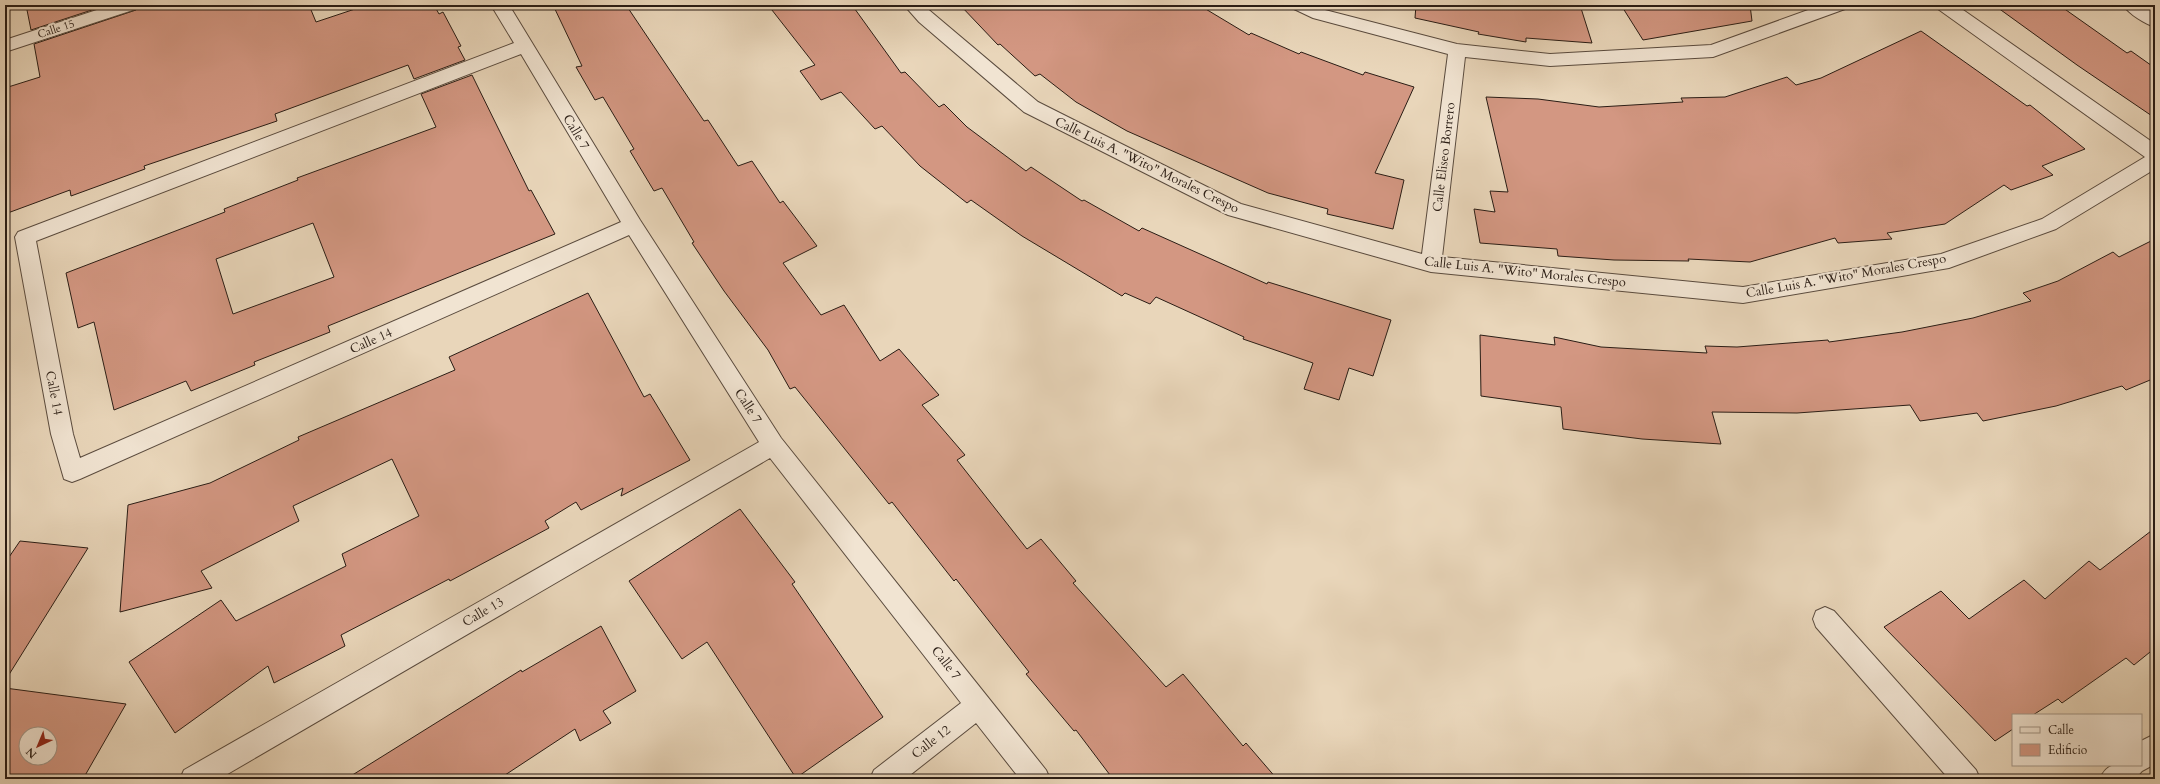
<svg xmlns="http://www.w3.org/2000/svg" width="2160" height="784" font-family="Cardo,serif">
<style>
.building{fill:#d39782;stroke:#2a1d15;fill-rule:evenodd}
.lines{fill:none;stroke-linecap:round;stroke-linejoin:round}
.minor-casing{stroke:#5a4b3e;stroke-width:2}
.minor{fill:#f1e4d2;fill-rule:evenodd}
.labels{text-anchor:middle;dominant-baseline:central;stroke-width:4;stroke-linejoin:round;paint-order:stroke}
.far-street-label{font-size:11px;fill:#2a1d15;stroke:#f1e4d2}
.street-label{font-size:13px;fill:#2a1d15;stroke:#f1e4d2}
</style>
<rect width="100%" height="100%" fill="#e9d6ba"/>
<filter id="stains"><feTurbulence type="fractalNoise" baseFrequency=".005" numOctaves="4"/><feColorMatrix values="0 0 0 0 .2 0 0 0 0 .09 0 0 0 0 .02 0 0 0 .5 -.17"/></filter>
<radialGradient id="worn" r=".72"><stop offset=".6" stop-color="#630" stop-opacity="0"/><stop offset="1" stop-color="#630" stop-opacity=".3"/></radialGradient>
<!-- building -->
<path class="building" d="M26 5H107L31 30Z
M140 5H309L316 22 367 5H434L439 14 443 12 461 46 458 47 465 60 414 79 408 65 275 114 277 121 144 166 145 169 71 196 70 190 5 214V88L40 77 34 44 136 10Z
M553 5H626L704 121 708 120 738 166 752 161 780 203 783 201 817 246 783 263 821 315 844 305 880 361 899 349 939 395 922 405 965 455 957 460 1027 549 1041 539 1076 581 1073 583 1166 687 1183 674 1243 746 1246 743 1277 779H1113L1076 730 1074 731 1026 674 1029 672 956 579 954 581 892 502 889 504 795 387 790 389 768 350 724 291 692 243 694 242 662 188 654 191 630 151 634 149 603 97 595 100 576 67 582 66Z
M768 5H852L901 73 905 72 939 107 944 104 967 127 1026 171 1031 167 1082 201 1084 200 1139 231 1142 228 1267 284 1268 282 1391 320 1373 376 1349 368 1339 400 1304 389 1313 363 1243 339 1244 337 1156 297 1150 304 1125 293 1122 296 1022 236 971 200 967 203 920 166 882 126 875 129 841 92 821 100 800 71 815 65Z
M960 5H1199L1249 35 1251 33 1299 54 1301 52 1363 75 1365 72 1414 87 1375 173 1404 180 1393 229 1327 214 1328 209 1268 193 1127 131 1076 102 1040 74 1035 76 1000 44 998 45Z
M1416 5H1580L1592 43 1526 38V42L1478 34 1479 32 1415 18Z
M1621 5H1750L1752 21 1643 40Z
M1994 5H2059L2127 53 2131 51 2155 68V118L2077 65Z
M1921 31 2027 106 2030 105 2085 149 2042 166 2053 175 2011 190 2004 185 1945 224 1887 233 1892 239 1838 243 1835 238 1750 262 1688 259 1689 261 1614 260 1558 256 1557 249 1480 243 1474 209 1495 212 1490 191 1508 192 1486 97 1538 99 1599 107 1683 102 1681 98 1725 97 1787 77 1796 85 1821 78Z
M472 75 529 191 531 190 555 234 328 326 330 332 254 362 255 365 191 391 186 381 114 410 94 322 78 328 66 273 225 212 224 209 298 180 297 178 436 127 421 94ZM313 223 334 277 233 314 216 259Z
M2155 239V378L2126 390 2122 386 2056 406 1983 421 1977 413 1920 421 1910 405 1797 413 1712 412 1721 444 1642 439 1563 429 1561 407 1481 396 1480 335 1555 345 1554 337 1601 347 1707 353 1705 346 1737 347 1828 340 1829 342 1902 332 1973 318 2031 301 2023 293 2058 281 2113 252 2119 257Z
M588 293 644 397 650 394 690 460 621 496 623 488 581 510 576 502 545 521 549 528 450 581 449 579 341 635 345 646 274 683 268 666 175 733 129 662 221 600 236 621 346 566 342 554 419 516 392 459 293 506 299 521 201 571 212 588 120 612 128 505 210 483 299 440 298 437 455 370 449 357Z
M740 509 795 582 792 584 883 717 796 778 707 642 682 659 629 581Z
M2155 528V648L2134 665 2126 658 2062 703 2058 699 2033 715H2013V729L1995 741 1884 627 1941 591 1969 619 2024 580 2045 599 2089 561 2100 570Z
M20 541 88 548 5 681V563Z
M601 626 636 691 603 711 611 723 580 741 575 729 499 779H346L521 670 522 672Z
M5 688 126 704 83 779H5ZM26 734H50V758H26Z"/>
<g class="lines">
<defs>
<path id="minor" d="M112 5H139L136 9 5 52V40Z
M491 5H509L640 220 781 438 1046 770 1050 779H1020L976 723 905 779H870L874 770 961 703 770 458 219 779H180L184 770 759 442 629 235 80 479 72 482 64 479 51 434 15 237 18 232 514 43ZM521 54 621 222 80 458 73 434 36 241Z
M904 5H923L1038 102 1241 204 1422 254 1448 54 1313 18 1294 9 1291 5H1315L1325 10 1457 44 1550 54 1711 45 1822 5H1848L1845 9 1713 57 1550 66 1465 57 1442 257 1743 287 1941 254 2042 219 2145 157 1938 9 1935 5H1956L2155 144V169L2056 229 1949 268 1743 303 1431 272 1228 215 1024 112 919 22Z
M2123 5H2144L2155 13V27C2145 24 2129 14 2123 5Z
M1825 607 1834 611 1976 770 1980 779H1949L1816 627 1813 619 1816 611Z
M2155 734V764L2142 771 2135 779H2100C2108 759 2122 765 2141 765V741Z"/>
</defs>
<!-- minor casing -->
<use href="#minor" class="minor-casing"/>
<!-- minor -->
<use href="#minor" class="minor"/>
</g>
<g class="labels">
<!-- far-street labels -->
<g class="far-street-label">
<text transform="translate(56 29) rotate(-18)">Calle 15</text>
</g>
<!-- street labels -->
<g class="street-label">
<text transform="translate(576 132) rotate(59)">Calle 7</text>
<text transform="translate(1444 157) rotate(-83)">Calle Eliseo Borrero</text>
<text transform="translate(1147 165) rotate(26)">Calle Luis A. "Wito" Morales Crespo</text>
<text transform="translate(1525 272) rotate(6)">Calle Luis A. "Wito" Morales Crespo</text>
<text transform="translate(1846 276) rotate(-10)">Calle Luis A. "Wito" Morales Crespo</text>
<text transform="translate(371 341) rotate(-24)">Calle 14</text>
<text transform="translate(54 393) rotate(79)">Calle 14</text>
<text transform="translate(748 406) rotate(57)">Calle 7</text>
<text transform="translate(483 612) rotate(-30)">Calle 13</text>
<text transform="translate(946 663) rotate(52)">Calle 7</text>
<text transform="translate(931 742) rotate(-38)">Calle 12</text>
</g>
</g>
<!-- margin -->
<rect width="2160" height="784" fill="none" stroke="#e9d6ba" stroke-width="20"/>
<rect x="6" y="6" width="2148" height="772" fill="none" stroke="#2a1d15" stroke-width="2"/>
<rect x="10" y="10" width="2140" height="764" fill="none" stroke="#2a1d15"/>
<!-- legend -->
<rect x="2012" y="714" width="130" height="52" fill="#f1e4d2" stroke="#a19486"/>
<rect x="2020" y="727" width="20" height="6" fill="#f1e4d2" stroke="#a19486"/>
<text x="2048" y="734" font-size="12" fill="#2a1d15">Calle</text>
<rect x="2020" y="744" width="20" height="12" fill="#d39782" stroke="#a19486"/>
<text x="2048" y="754" font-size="12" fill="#2a1d15">Edificio</text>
<!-- north arrow -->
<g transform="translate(38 746) rotate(224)"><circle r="19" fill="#f1e4d2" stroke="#a19486"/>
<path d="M0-3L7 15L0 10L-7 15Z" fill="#8f2418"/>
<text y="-6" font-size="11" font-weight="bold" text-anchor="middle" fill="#2a1d15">N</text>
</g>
<rect width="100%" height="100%" filter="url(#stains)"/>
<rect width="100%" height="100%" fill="url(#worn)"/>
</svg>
